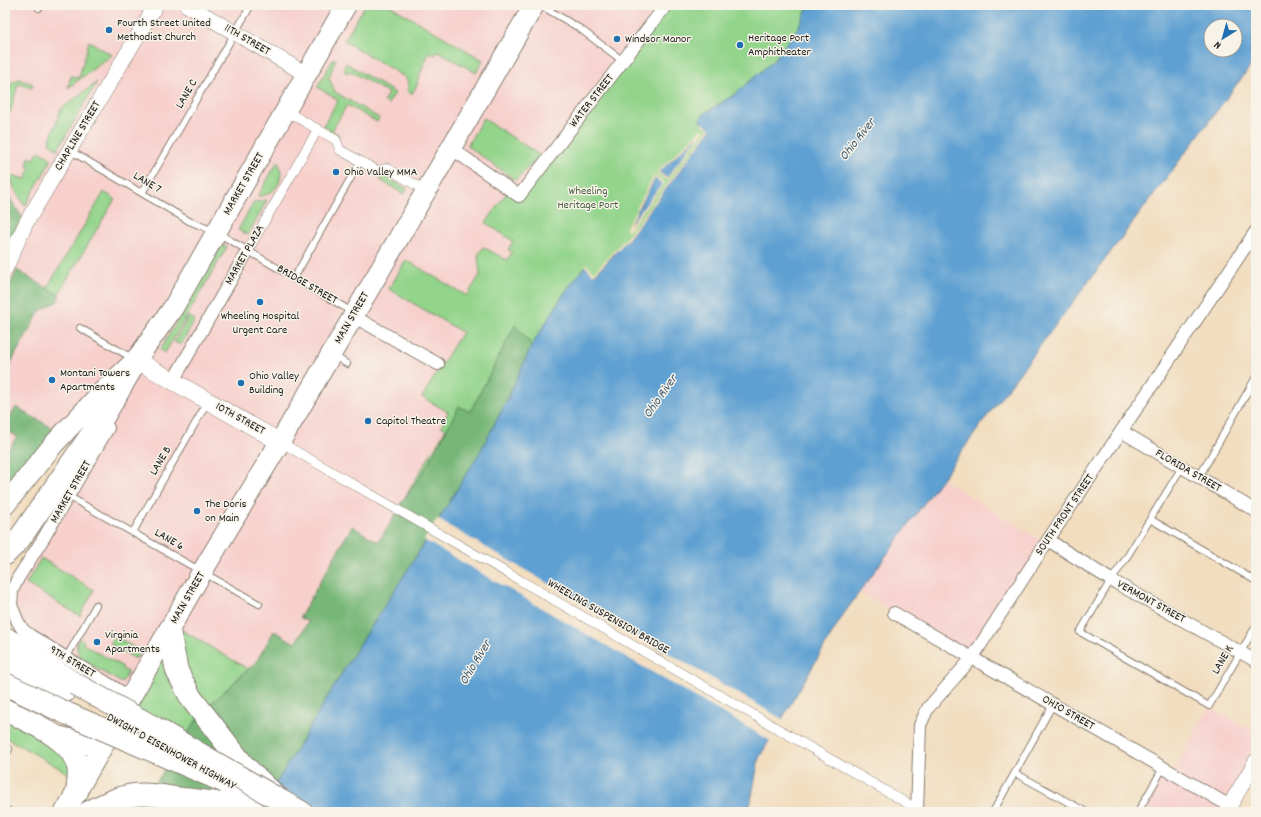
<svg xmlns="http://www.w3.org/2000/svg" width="1261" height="817" font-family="Dekko,sans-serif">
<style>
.built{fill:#f7d0cc}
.green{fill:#93d48b;stroke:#587854}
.forest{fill:#76b677;stroke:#49694a}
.water{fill:#5fa0d2;stroke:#3e5e77;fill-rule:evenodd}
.pier{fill:#f2ddbf;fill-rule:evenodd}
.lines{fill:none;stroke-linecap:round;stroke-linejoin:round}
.service-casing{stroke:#877c6e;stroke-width:8}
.pedestrian-casing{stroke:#877c6e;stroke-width:10}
.minor-casing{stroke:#877c6e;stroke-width:14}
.tertiary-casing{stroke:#877c6e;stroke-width:16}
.secondary-casing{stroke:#877c6e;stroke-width:18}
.primary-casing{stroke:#877c6e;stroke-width:22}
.motorway-casing{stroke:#877c6e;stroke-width:24}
.service{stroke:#fff;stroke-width:6}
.pedestrian{stroke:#fff;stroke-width:9}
.minor{stroke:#fff;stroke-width:12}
.tertiary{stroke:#fff;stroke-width:15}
.secondary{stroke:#fff;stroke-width:17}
.primary{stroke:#fff;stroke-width:20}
.motorway{stroke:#fff;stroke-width:22}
.motorway-bridge-casing{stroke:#877c6e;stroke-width:24;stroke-linecap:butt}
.motorway-bridge{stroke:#fff;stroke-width:22}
.poi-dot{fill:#1f6fb2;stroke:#f7f3e8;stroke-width:1.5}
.labels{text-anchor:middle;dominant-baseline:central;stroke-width:3;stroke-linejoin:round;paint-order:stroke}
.poi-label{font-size:12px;fill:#1c1c1c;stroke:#f7f3e8;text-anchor:start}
.street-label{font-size:12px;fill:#1c1c1c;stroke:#f7f3e8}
.park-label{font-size:12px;fill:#465c43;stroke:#f7f3e8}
.water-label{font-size:13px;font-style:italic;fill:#3a576e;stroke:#f7f3e8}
</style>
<rect width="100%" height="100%" fill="#f7f3e8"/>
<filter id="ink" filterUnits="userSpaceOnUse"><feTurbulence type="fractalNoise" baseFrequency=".025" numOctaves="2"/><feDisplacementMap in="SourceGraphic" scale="8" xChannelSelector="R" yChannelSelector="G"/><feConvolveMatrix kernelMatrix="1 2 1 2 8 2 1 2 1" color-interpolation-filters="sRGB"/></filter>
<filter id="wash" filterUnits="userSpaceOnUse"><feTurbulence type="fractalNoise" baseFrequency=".012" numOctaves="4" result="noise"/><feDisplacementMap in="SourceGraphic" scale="16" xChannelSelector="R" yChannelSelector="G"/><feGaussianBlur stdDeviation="0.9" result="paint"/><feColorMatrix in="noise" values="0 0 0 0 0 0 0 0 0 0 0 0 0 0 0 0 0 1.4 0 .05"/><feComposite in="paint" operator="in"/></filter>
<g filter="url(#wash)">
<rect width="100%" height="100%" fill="#f2ddbf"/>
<!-- built -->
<path class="built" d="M5 5H666L519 196 508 189 486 223 513 241 512 252 422 397 449 412 441 425 446 428 393 516V519L378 542 369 536 300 617 308 621 295 643 274 631 256 662 248 669 176 627 136 699 23 630 12 591 132 372 5 492V261L26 223 5 191Z
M942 479 1045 543 972 658 860 592Z
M1209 706 1256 733V761L1230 806 1241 812H1149L1140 807 1163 768 1173 773Z"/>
<!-- green -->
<path class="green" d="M365 5H389L483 60 476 73 438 51 435 55 429 52 417 82 418 83 412 94 407 91C409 84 408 80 403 76L344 41Z
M666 5H809L798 28 774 60 735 94 705 113 711 129 628 239 594 275 585 266 565 292 532 345 504 406 480 452 433 530 397 510 446 429 441 426 448 412 422 397 462 332 389 289 406 260 467 296 480 275 478 255 483 247 507 260 512 252 508 250 513 241 486 223 509 189 518 196Z
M89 41 112 55 68 88 71 76 79 78Z
M334 58 336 59 329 78 335 92 379 118 377 122 347 105 332 131 339 135 337 139 328 134 330 130 323 126 338 100 317 87Z
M346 63 395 93 388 104 384 101 388 93 350 71 346 73 344 68Z
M18 79 33 84 32 88 18 84 10 113 5 111V101L10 84Z
M97 82 58 149 49 143 61 109Z
M483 118 541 156 515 180 467 146Z
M39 151 52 159 25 206 14 188 10 175 26 179 30 168 27 166 29 157 34 159Z
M278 161C286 177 277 196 258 196Z
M383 175 407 189 404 194 380 180Z
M104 192 115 199 58 295 47 288Z
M267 200 248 235 238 230 254 202Z
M223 245 227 247 165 353 160 350 218 252Z
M189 316 195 320 181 345 174 342Z
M41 558 94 590 80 616 26 584Z
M173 625 248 669 202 712 181 743 124 710Z
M116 637 140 651 136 659 111 645V642C112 639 113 638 116 637Z
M79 638 84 641 83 644 123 667 122 669 128 672 122 683 81 659C77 650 75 647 79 638Z
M5 710 54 736 78 779 5 737Z"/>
<!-- forest -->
<path class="forest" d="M5 191 26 223 5 261Z
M17 270 60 296 57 302 40 311 5 373V294Z
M515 325 532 345 504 406 480 452 412 563 348 663 259 812H186L193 800 148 795 202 712 256 662 274 631 295 643 308 622 300 617 352 526 378 542 393 519 397 510 427 466 459 406 470 412Z
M16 407 63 434 5 505V450L11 447 17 436 5 430V426Z"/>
<!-- water -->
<path class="water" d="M809 5H1256V59L991 411 843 615 759 758 749 812H259L348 663 412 563 480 452 504 406 532 345 565 292 585 266 595 275 628 239 711 129 699 120 705 113 735 94 774 60 798 28ZM1211 26H1235V50H1211Z
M702 131 667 178 659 172Z
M655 178 663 184 628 229Z"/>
<!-- pier -->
<path class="pier" d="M703 123 711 129 628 239 594 275 585 266 586 264 594 272 626 238 709 129 702 124Z
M702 129 704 130 703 132 668 179 666 180 658 174V171L700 130ZM699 134 667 178 659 173V172Z
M654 176H656L664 182V184L629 230 627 231 626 228ZM655 178 662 184 629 226Z
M437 519 784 720 771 741 424 540Z"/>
</g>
<g filter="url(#ink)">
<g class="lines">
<defs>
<path id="service" d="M540 5 579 28 623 61
M39 8 41 5
M69 150 189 221 216 232 344 307 351 313
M142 193 251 5
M294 278 357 167
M80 328 132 358
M333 355 347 364
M1182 467 1125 560 1111 580 1080 632 1209 706 1256 626
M1199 477 1256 377
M68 496 259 604
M1150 519 1256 581
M133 532 207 403
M66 658 96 605
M5 757 9 749
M1015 773 1086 812
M5 809 10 812
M993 812 1053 704
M1138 812 1163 768"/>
<path id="pedestrian" d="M286 111 336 140 340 150 378 171 387 168 426 191
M248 250 318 129
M280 442 917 809"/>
<path id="minor" d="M451 148 519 196 666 5
M353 316 438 364
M173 381 248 250
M108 428 43 539 18 578 12 591 11 605 18 622 23 630 31 636 131 698
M1121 431 1256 511
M1048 540 1111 580 1256 661
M894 613 1230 806
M917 812 920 725 928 708 972 658 1048 540 1256 231"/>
<path id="tertiary" d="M187 5 306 74
M5 269 26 223 156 5
M1226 812 1256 761"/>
<path id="secondary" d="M136 360 280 442"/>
<path id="primary" d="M5 505 53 445 102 392 136 360 173 308 346 5
M65 812 202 572 286 432 534 5"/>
<path id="motorway" d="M5 554 18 541 100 422 115 397 136 360
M169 631 177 671 191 698 244 766 281 801 301 812
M5 638 75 684
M5 659 64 692
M5 710C29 722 73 738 78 767 80 775 78 783 77 792
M57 737C82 743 86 748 110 734
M225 782 264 805
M89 812C103 805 118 797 134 795 150 793 167 797 183 799 213 802 244 807 274 811"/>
</defs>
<!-- service casing -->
<use href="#service" class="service-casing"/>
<!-- pedestrian casing -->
<use href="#pedestrian" class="pedestrian-casing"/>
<!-- minor casing -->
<use href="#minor" class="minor-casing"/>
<!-- tertiary casing -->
<use href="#tertiary" class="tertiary-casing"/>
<!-- secondary casing -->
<use href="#secondary" class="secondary-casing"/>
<!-- primary casing -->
<use href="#primary" class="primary-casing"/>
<!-- motorway casing -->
<use href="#motorway" class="motorway-casing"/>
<!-- service -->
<use href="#service" class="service"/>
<!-- pedestrian -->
<use href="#pedestrian" class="pedestrian"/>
<!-- minor -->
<use href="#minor" class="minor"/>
<!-- tertiary -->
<use href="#tertiary" class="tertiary"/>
<!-- secondary -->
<use href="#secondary" class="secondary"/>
<!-- primary -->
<use href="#primary" class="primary"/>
<!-- motorway -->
<use href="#motorway" class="motorway"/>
<defs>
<path id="motorway-bridge" d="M5 684 68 714 225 782
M75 684 155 728 281 801"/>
</defs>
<!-- motorway-bridge casing -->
<use href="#motorway-bridge" class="motorway-bridge-casing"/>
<!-- motorway-bridge -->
<use href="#motorway-bridge" class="motorway-bridge"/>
</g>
</g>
<!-- markers -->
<g class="poi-dot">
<circle cx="109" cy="30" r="4"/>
<circle cx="617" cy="39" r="4"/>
<circle cx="740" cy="45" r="4"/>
<circle cx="336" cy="172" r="4"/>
<circle cx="260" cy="302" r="4"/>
<circle cx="52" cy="380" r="4"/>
<circle cx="241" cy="383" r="4"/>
<circle cx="368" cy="421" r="4"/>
<circle cx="197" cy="511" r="4"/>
<circle cx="97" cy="642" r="4"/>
</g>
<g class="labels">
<!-- poi labels -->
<g class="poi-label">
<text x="117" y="23">Fourth Street United<tspan x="117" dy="14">Methodist Church</tspan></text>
<text x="748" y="38">Heritage Port<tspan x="748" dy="14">Amphitheater</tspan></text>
<text x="625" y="39">Windsor Manor</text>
<text x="344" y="172">Ohio Valley MMA</text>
<text x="260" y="316" text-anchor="middle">Wheeling Hospital<tspan x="260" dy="14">Urgent Care</tspan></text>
<text x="60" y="373">Montani Towers<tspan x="60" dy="14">Apartments</tspan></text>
<text x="249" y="376">Ohio Valley<tspan x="249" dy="14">Building</tspan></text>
<text x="376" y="421">Capitol Theatre</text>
<text x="205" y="504">The Doris<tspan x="205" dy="14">on Main</tspan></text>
<text x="105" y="635">Virginia<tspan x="105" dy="14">Apartments</tspan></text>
</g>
<!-- street labels -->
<g class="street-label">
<text transform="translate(247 40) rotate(30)">11TH STREET</text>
<text transform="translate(187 94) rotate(-60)">LANE C</text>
<text transform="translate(592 101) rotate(-52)">WATER STREET</text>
<text transform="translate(78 136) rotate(-59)">CHAPLINE STREET</text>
<text transform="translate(147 183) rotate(31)">LANE 7</text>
<text transform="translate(244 184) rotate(-60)">MARKET STREET</text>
<text transform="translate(245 255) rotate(-60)">MARKET PLAZA</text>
<text transform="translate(307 285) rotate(30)">BRIDGE STREET</text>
<text transform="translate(352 318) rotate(-60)">MAIN STREET</text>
<text transform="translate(240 419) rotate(29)">10TH STREET</text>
<text transform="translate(161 461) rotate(-60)">LANE B</text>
<text transform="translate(1188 471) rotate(30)">FLORIDA STREET</text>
<text transform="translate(71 492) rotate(-60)">MARKET STREET</text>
<text transform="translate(1065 515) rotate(-56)">SOUTH FRONT STREET</text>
<text transform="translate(169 540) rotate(30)">LANE 6</text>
<text transform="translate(188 598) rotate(-60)">MAIN STREET</text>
<text transform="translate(1151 602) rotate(29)">VERMONT STREET</text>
<text transform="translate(608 617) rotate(30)">WHEELING SUSPENSION BRIDGE</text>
<text transform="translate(1223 660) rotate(-60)">LANE K</text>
<text transform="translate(72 662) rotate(31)">9TH STREET</text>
<text transform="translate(1068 713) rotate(30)">OHIO STREET</text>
<text transform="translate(171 752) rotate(29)">DWIGHT D EISENHOWER HIGHWAY</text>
</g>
<!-- park labels -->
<g class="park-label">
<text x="588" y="191">Wheeling<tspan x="588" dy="14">Heritage Port</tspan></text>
</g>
<!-- water labels -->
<g class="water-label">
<text transform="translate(858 140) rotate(-52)">Ohio River</text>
<text transform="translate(661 397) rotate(-55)">Ohio River</text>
<text transform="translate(476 663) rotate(-59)">Ohio River</text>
</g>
</g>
<!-- margin -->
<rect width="1261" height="817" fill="none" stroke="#f7f3e8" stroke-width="20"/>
<!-- north arrow -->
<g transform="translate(1223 38) rotate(217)"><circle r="19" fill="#f7f3e8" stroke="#9f9d96"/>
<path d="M0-3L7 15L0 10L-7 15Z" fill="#1f6fb2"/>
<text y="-6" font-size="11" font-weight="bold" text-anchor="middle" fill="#1c1c1c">N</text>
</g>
</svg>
